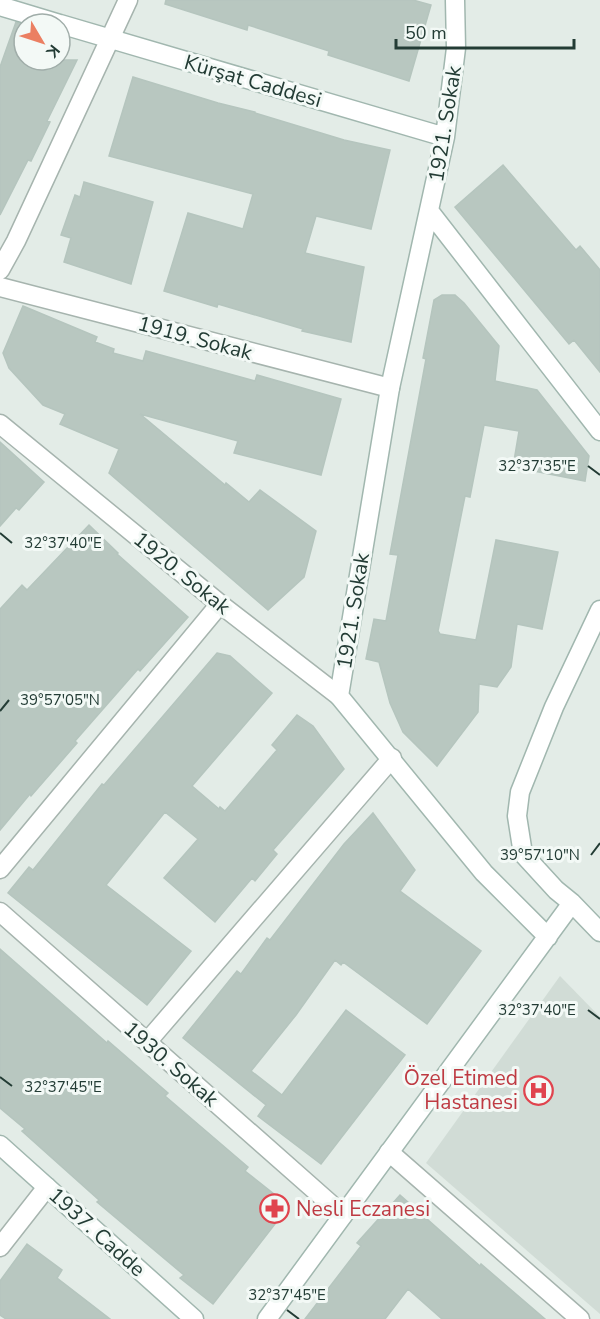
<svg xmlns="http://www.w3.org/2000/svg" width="600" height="1319" font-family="'Nunito Sans',sans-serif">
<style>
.built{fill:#d1dcd6}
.building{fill:#b8c7c0;stroke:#b5c5be;stroke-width:1.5}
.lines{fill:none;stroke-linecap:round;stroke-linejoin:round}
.street-casing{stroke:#a6b4ae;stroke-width:21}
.secondary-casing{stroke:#a1b7af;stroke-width:21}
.street{stroke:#fff;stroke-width:18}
.secondary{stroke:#fff;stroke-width:18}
.ticks{fill:none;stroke:#233c35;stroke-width:2}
.labels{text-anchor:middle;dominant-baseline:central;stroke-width:6;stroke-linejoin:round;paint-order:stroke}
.street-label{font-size:21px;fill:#233c35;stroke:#f3f9f6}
.health-label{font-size:21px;fill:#be3a42;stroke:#f3f9f6;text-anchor:end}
.ticks-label{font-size:15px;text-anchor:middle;fill:#233c35;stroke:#f3f9f6;stroke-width:6;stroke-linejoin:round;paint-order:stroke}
</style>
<rect width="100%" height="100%" fill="#e3ece7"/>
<!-- built -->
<path class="built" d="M560 976 600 1017V1314L426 1163Z"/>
<!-- building -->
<path class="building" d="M166 0H413L431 5 409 81 328 55 329 51 248 25 247 30 165 4Z
M16 22 24 25V60H77L47 121 50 122 31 161 28 160 0 215V67Z
M133 77 218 103 255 112V113L344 140 390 150 371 229 316 216 305 253 364 267 351 342 302 331 303 329 218 304 217 307 164 291 188 213 243 229 253 194 109 156Z
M503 165 576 250 580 246 600 270V372L574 340 569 344 455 207Z
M84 182 153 202 131 284 64 262 71 238 61 235 75 195 80 197Z
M442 295H455L464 303 499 346 495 381 537 390 589 456 585 481 513 467 519 431 484 425 470 497 465 496 438 631 440 634 476 640 496 540 558 552 542 629 517 624 511 667 497 687 479 684 478 712 437 766 403 732 390 703 379 662 366 659 374 619 386 621 398 555 390 554 426 359 423 358 434 300Z
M23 306 97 337 95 342 114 349 113 353 143 361 146 351 255 381 257 375 341 399 321 475 234 453 238 441 140 414 225 485 226 483 249 502 260 490 316 531 304 577 268 610 109 473 119 449 60 424 65 414 43 405 9 368 3 353Z
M0 442 44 482 19 510 16 508 0 526Z
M89 525 118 553 117 554 188 617 140 671 138 669 75 741 77 743 31 796 30 794 0 830V609L22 585 27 590Z
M217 653 230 656 272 693 192 786 219 809 220 807 225 811 277 750 272 745 297 715 313 726 344 769 273 850 277 854 255 881 252 878 215 922 164 878 198 839 165 812 106 885 191 951 147 1005 8 893 29 867 33 870 102 784 104 785Z
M373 813 415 870 400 891 481 951 427 1024 343 962 341 965 335 960 296 1015 251 1071 282 1095 346 1010 405 1055 321 1164 258 1116 266 1105 183 1038 237 971 241 974 267 938 270 940 344 844Z
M0 949 107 1043 108 1041 168 1093 165 1096 248 1167 245 1171 289 1206 213 1304 180 1278 184 1275 97 1202 99 1200 22 1131 25 1129 0 1108Z
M400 1195 480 1266 481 1264 545 1319H442L408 1289 385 1319H305L361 1246 357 1243Z
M27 1244 62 1270 57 1278 110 1319H6L0 1315V1281Z"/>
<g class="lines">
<defs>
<path id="street" d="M0 270 16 241 128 0
M0 287 390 388
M0 424 220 604 339 696
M0 869 220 604
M0 912 343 1215
M147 1042 392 758
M389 1152 580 1319
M0 1247 47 1187"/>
<path id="secondary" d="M455 0 456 48 445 137 390 388 339 696 484 873 548 937
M0 6 60 24
M60 24 445 137
M430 212 600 431
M600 610 554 707 520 792 517 816 523 854 556 890 572 903 600 932
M0 1145 194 1319
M267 1319 572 903"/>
</defs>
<!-- street casing -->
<use href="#street" class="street-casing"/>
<!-- secondary casing -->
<use href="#secondary" class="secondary-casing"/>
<!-- street -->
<use href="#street" class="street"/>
<!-- secondary -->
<use href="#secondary" class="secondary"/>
</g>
<!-- ticks -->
<path class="ticks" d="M588 466 600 475M0 533 12 543M0 711 9 700M591 855 600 843M588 1010 600 1019M0 1077 12 1086M287 1310 299 1319"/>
<!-- icons -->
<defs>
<symbol id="hospital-ring" viewBox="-11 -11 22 22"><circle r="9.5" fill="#f3f9f6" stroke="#e0444e" stroke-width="1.5"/><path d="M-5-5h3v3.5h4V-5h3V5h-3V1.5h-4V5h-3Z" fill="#e0444e"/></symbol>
<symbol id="pharmacy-ring" viewBox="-11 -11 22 22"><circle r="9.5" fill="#f3f9f6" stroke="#e0444e" stroke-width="1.5"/><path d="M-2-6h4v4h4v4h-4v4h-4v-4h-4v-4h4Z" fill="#e0444e"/></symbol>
</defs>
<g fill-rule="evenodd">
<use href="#hospital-ring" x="522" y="1074" width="33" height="33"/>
<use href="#pharmacy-ring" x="258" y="1192" width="33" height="33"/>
</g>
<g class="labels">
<!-- street labels -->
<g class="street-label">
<text transform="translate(253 81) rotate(16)">Kürşat Caddesi</text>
<text transform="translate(445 124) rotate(-81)">1921. Sokak</text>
<text transform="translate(195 338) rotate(15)">1919. Sokak</text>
<text transform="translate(182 573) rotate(39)">1920. Sokak</text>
<text transform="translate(353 611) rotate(-81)">1921. Sokak</text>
<text transform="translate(171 1064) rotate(41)">1930. Sokak</text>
<text transform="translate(97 1232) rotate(42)">1937. Cadde</text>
</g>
<!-- health labels -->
<g class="health-label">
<text x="518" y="1078">Özel Etimed<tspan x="518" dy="24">Hastanesi</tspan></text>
<text x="296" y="1209" text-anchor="start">Nesli Eczanesi</text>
</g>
</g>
<g class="ticks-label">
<text x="537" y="471">32°37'35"E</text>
<text x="63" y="548">32°37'40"E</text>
<text x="60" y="705">39°57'05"N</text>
<text x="540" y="860">39°57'10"N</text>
<text x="537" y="1015">32°37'40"E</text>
<text x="63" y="1092">32°37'45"E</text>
<text x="287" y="1300">32°37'45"E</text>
</g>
<!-- north arrow -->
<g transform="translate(42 42) rotate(129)"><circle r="28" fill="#f3f9f6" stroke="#a0ada9" stroke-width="1.5"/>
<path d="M0-4.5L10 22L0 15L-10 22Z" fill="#eb7f62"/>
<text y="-9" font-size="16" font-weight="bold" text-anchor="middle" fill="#233c35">K</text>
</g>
<!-- scale -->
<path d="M396 39v9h178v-9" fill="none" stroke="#233c35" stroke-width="3"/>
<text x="405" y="39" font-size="18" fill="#233c35" stroke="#f3f9f6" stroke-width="4.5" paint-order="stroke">50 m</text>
</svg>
